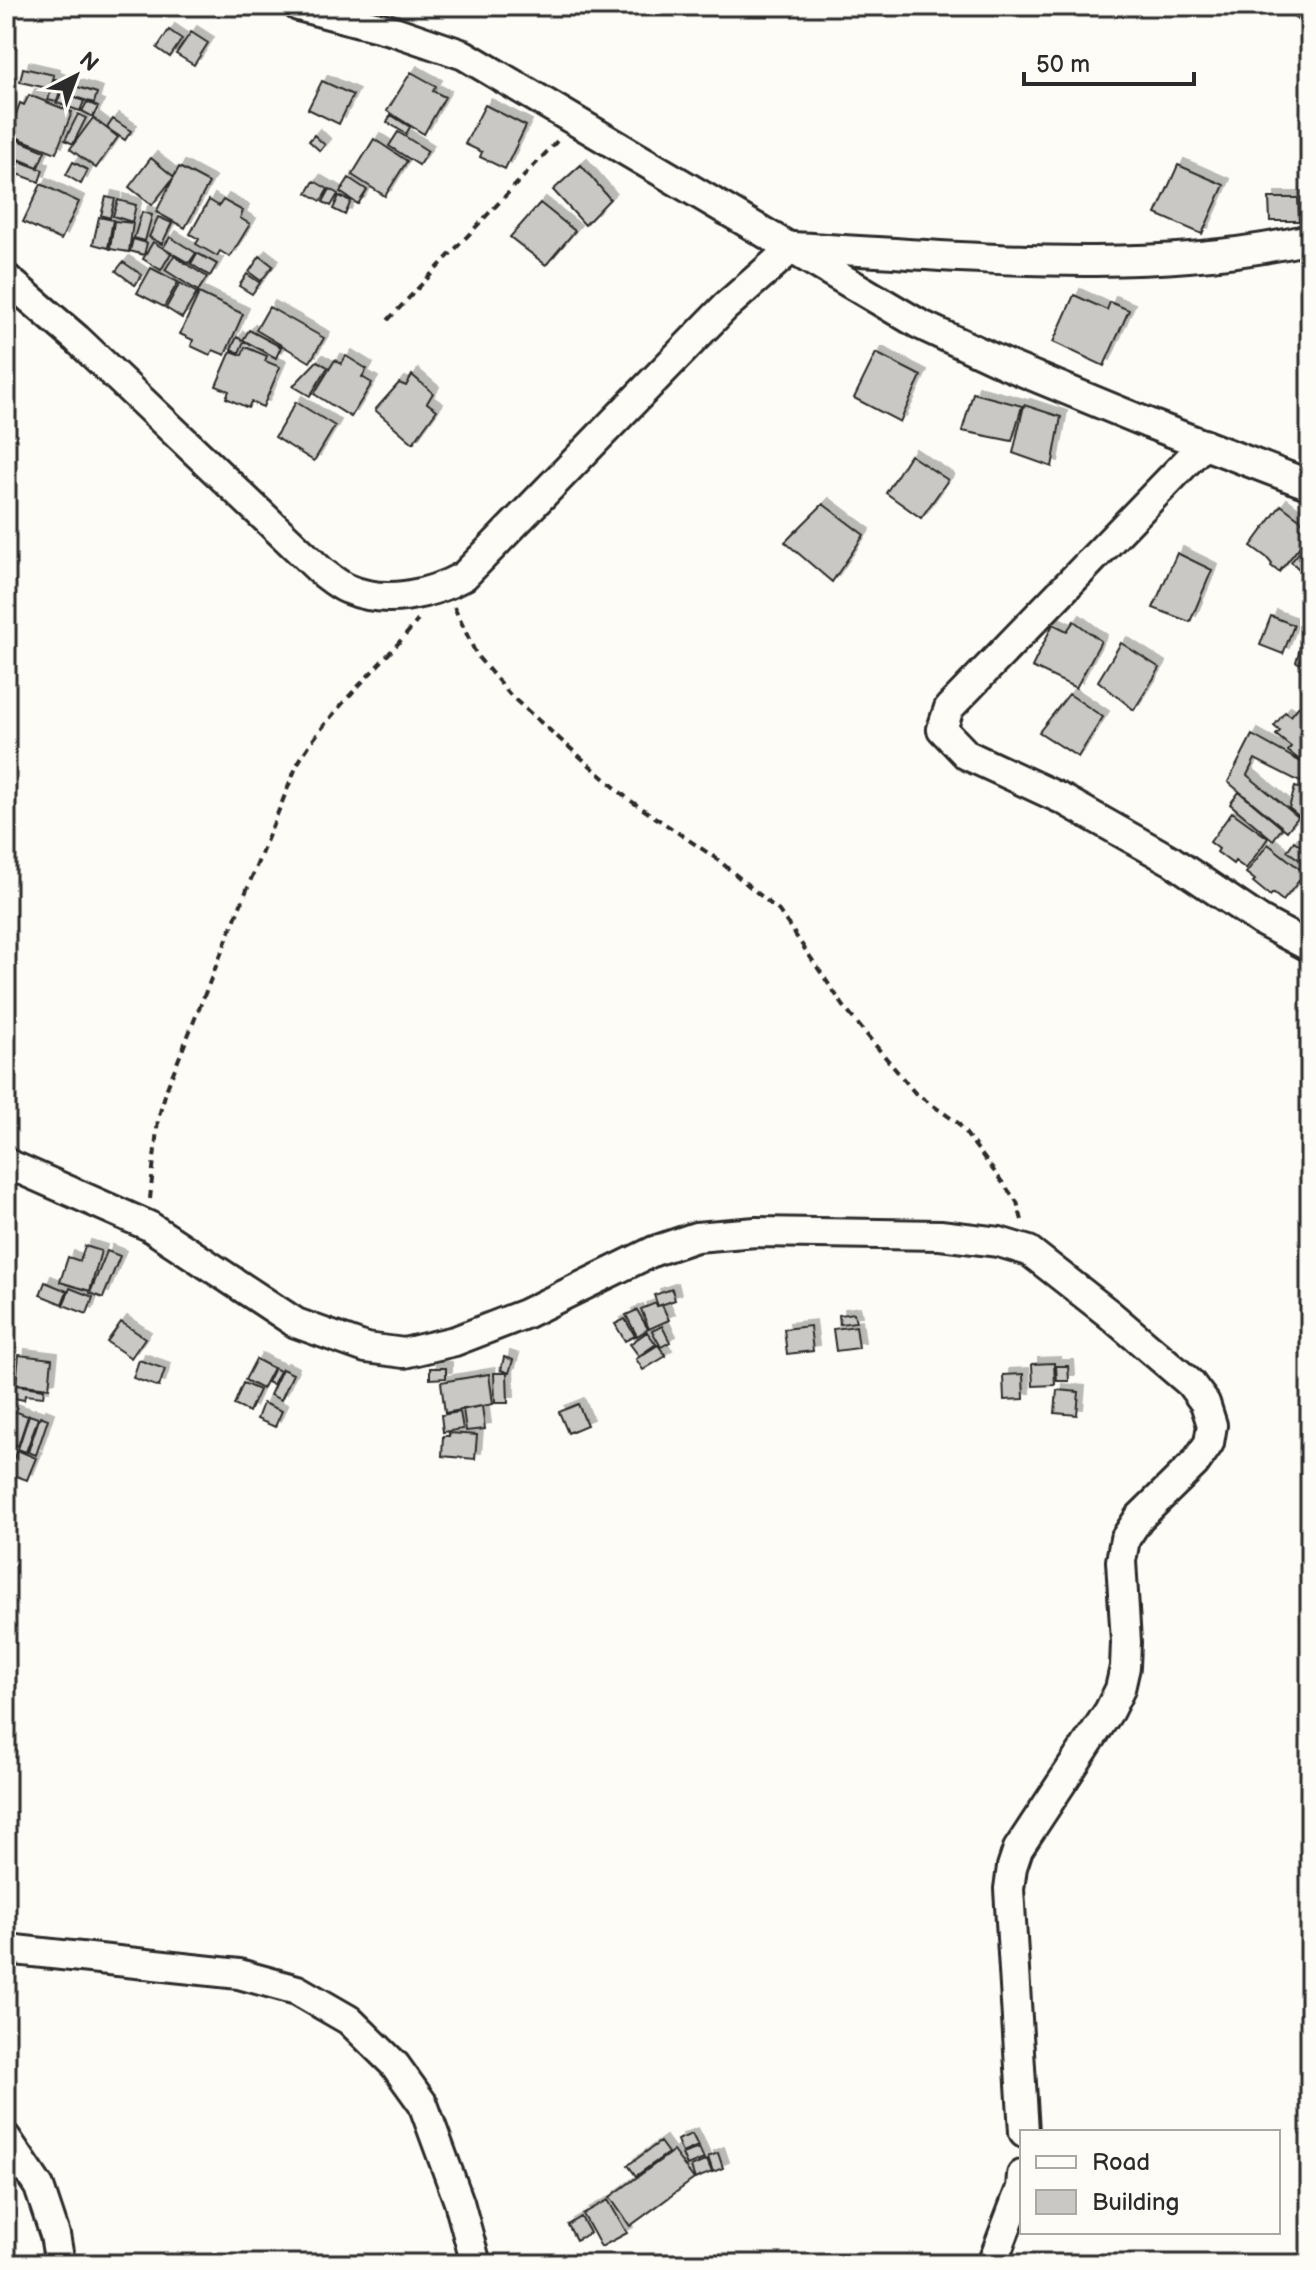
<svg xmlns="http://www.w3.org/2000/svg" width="1316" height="2270" font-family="'Balsamiq Sans',sans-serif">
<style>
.building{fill:#c9c8c4;stroke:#2b2b2b;stroke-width:2;filter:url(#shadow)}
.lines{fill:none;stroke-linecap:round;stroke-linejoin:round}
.minor-casing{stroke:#2b2b2b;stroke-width:34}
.path{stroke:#2b2b2b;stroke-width:4;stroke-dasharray:8 6;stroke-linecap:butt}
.minor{stroke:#fdfcf7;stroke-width:28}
</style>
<defs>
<filter id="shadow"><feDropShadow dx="6" dy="-6" stdDeviation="0" flood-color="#0004"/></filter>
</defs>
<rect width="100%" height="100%" fill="#fdfcf7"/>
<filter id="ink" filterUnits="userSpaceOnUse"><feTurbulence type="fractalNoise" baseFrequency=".0125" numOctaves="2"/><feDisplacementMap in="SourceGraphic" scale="16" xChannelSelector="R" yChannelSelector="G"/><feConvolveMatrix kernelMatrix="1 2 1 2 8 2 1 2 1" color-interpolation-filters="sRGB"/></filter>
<g filter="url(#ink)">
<!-- building -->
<path class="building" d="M169 30 182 39 170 57 157 48Z
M191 32 208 43 194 65 176 54Z
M23 68 54 75 51 89 20 82Z
M411 72 436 86 433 91 445 97 424 134 387 111Z
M55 79 62 82 57 102 48 100Z
M322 81 353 95 339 124 308 109Z
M65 83 97 93 94 103 62 93Z
M61 93 84 101 80 111 57 103Z
M29 95 72 112 56 153 13 136 16 126 12 125 20 103 24 105Z
M87 102 98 107 93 117 82 111Z
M485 105 526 126 505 169 480 157 482 152 465 144Z
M78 114 86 118 73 144 65 140Z
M391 115 410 127 406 134 387 122Z
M93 118 118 137 96 168 70 149Z
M113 119 131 131 125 140 107 128Z
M398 132 428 151 419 165 389 146Z
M314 135 325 145 320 151 309 141Z
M11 137 45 151 38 167 6 154Z
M374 139 407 161 385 196 352 175Z
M6 158 16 162 12 173 16 174 6 199Z
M151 158 174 177 152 205 129 187Z
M19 161 43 170 39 182 15 173Z
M73 162 88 170 81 184 66 175Z
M581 165 610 199 585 225 553 190Z
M1178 165 1224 185 1202 234 1156 214Z
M179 167 209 183 185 228 156 212Z
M349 178 367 190 358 204 340 192Z
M314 181 328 189 321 201 307 193Z
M41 184 79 202 61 240 23 222Z
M330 189 338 194 331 206 323 202Z
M339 196 351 201 345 215 333 209Z
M106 197 115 199 110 218 101 215Z
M1269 198H1298L1299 221H1270Z
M118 200 136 205 132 222 113 216Z
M209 200 219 206 223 200 243 211 240 218 250 224 230 257 220 251 217 256 196 244 199 239 190 234Z
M540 203 575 231 546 265 510 237Z
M142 212 152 215 145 241 134 238Z
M99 217 113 220 108 248 93 244Z
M158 217 172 223 162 244 149 237Z
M114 221 133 223 129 252 110 249Z
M170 237 196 253 189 263 163 248Z
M133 239 147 243 144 255 130 251Z
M153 242 171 253 161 270 143 259Z
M197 253 217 264 210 276 191 264Z
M174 256 207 277 198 291 165 270Z
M260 256 273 266 261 281 249 272Z
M123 262 142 275 135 285 116 271Z
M151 268 178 282 164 307 137 293Z
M247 274 260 283 252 294 239 286Z
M180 283 197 293 182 318 166 308Z
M199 293 243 314 225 355 213 350 210 355 191 346 193 340 180 334Z
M1074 295 1107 310 1110 302 1129 310 1104 366 1053 342Z
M269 307 324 338 310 362 256 330Z
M249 330 281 347 276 358 243 340Z
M237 337 244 341 239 353 231 349Z
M245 347 267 356 265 361 280 367 263 407 251 402 248 408 226 398 229 391 216 386 231 351 242 355Z
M876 353 921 376 900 422 854 398Z
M346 356 367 369 362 377 372 383 351 417 314 394 335 360 341 364Z
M317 361 328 367 310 396 293 386Z
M412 375 433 393 427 403 437 410 413 443 375 410 399 383 406 386Z
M973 393 1022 406 1012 441 962 431Z
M296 402 335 426 314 461 275 437Z
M1024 405 1061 417 1052 467 1013 453Z
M910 455 948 480 921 518 886 493Z
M823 504 864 535 832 582 785 542Z
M1281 505 1310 527V534L1279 572 1271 566 1272 564 1266 557 1251 546Z
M1310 539V578L1291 562Z
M1177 553 1212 570 1190 622 1153 608Z
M1304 606 1310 608 1307 625 1299 623Z
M1271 616 1294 625 1283 654 1260 645Z
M1074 621 1101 641 1076 688 1032 667 1053 624 1067 631Z
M1306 628 1310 629V667L1296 662Z
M1121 643 1160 668 1134 710 1098 681Z
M1069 694 1103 717 1078 757 1039 732Z
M1300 705 1310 713V749L1301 761 1288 751 1291 747 1276 735 1280 731 1274 726 1285 712 1291 716Z
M1252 735 1308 766 1300 782 1255 759 1247 775 1298 817 1287 831 1228 782Z
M1295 787 1310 791 1302 819 1289 808Z
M1239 792 1282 828 1273 840 1230 804Z
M1232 812 1268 838 1246 869 1235 861 1233 864 1217 852 1219 849 1210 842Z
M1294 841 1310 853V867L1287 851Z
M1268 844 1305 873 1283 901 1273 893 1270 896 1253 882 1255 880 1246 873Z
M85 1246 101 1251 90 1291 60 1282 68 1257 80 1261Z
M107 1251 120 1256 103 1298 90 1293Z
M45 1282 67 1291 62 1304 40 1295Z
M70 1288 93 1297 87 1314 63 1305Z
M672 1289 675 1300 658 1306 654 1295Z
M656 1303 657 1306 662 1305 669 1320 649 1329 641 1309Z
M637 1310 648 1329 637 1336 626 1315Z
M854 1313 856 1322 840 1324 839 1315Z
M625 1319 635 1336 625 1341 615 1324Z
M121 1322 145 1338 131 1358 107 1342Z
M662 1326 670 1342 661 1347 652 1331Z
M810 1326 813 1351 787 1354 784 1329Z
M856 1326 859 1348 836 1351 833 1329Z
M647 1332 656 1344 639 1356 630 1344Z
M658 1345 666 1356 643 1370 636 1359Z
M19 1355 52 1359 49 1388 16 1384Z
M504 1357 513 1360 509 1373 501 1370Z
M256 1359 273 1368 262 1389 245 1380Z
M139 1360 165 1369 159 1387 133 1378Z
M1054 1363 1055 1385 1033 1386 1032 1364Z
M1056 1366H1068L1069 1381H1057Z
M274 1368 280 1371 273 1385 267 1382Z
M430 1368H446V1378L430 1379Z
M282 1369 293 1374 281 1400 270 1395Z
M494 1373H507L508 1403H495Z
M489 1374 493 1404 445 1413 441 1382Z
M1023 1374 1024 1399 1004 1400 1003 1375Z
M243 1383 259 1390 249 1412 234 1405Z
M15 1385 44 1389 43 1397 25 1395 24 1400 14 1398Z
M1057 1390 1079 1392 1077 1415 1055 1413Z
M263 1403 282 1411 275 1427 257 1419Z
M578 1404 587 1425 568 1433 559 1412Z
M482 1406 485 1429 466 1431 463 1409Z
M6 1408 28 1416 18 1446 6 1442Z
M460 1412 463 1429 443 1432 441 1415Z
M29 1415 38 1418 26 1452 18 1449Z
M40 1416 48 1419 36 1455 28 1452Z
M449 1433 477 1435 475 1459 442 1456 443 1436H449Z
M17 1450 36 1458 27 1480 8 1473Z
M692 2134 698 2146 682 2153 677 2140Z
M660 2142 668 2153 636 2176 628 2165Z
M699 2148 704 2159 687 2166 682 2154Z
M673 2151 694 2179 630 2226 610 2197Z
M718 2153 723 2168 713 2172 708 2157Z
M707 2160 712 2172 695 2179 691 2167Z
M608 2200 627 2233 601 2247 583 2214Z
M581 2217 590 2233 576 2240 568 2225Z"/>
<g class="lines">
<defs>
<path id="minor" d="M298 6 394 31 464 55 919 324 1007 365 1150 424 1310 485
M1306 6 1310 10
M6 278 77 339 321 571C329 577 338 585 348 589 385 605 430 595 464 576L725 307 793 247C963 256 1142 277 1310 239
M1204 444 949 708 942 729 967 755 1064 800 1172 861 1261 921 1310 947
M6 1163 149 1226 296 1323 366 1348 404 1353 455 1341 525 1314 654 1251 696 1237 756 1232 940 1235 999 1242 1029 1251 1108 1313 1190 1383 1205 1403 1212 1425 1209 1443 1195 1463 1139 1518 1125 1539 1121 1561 1126 1642 1125 1667 1120 1689 1109 1711 1018 1849 1012 1867 1009 1889 1024 2132
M6 1949 239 1974 297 1990 349 2020 395 2065 423 2104 459 2202 476 2264
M6 2138 39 2187 55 2235 60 2264
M992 2264 1021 2188 1022 2175"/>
</defs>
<!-- minor casing -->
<use href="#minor" class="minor-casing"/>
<!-- path -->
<path class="path" d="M388 320 560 138
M454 607 477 656 512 697 628 799 717 859 779 911 847 1011 915 1093 958 1123 1017 1202 1023 1224
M150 1199 158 1119 167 1088 297 765C328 710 379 669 418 620"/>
<!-- minor -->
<use href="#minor" class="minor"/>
</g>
</g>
<!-- margin -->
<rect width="1316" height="2270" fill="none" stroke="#fdfcf7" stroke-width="32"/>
<rect x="16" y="16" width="1284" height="2238" fill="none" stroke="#2b2b2b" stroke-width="3" filter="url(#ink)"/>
<!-- legend -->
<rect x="1020" y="2130" width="260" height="104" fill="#fdfcf7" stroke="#a9a8a5" stroke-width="2"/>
<rect x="1036" y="2156" width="40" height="12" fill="#fdfcf7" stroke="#a9a8a5" stroke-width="2"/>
<text x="1092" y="2170" font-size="24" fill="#2b2b2b">Road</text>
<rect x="1036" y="2190" width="40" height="24" fill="#c9c8c4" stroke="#a9a8a5" stroke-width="2"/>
<text x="1092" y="2210" font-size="24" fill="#2b2b2b">Building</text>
<!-- north arrow -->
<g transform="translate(76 76) rotate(42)" stroke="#fdfcf7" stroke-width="6" paint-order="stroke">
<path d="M0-6L14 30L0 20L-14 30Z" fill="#2b2b2b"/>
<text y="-12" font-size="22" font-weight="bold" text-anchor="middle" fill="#2b2b2b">N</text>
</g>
<!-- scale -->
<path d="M1024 72v12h170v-12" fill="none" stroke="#2b2b2b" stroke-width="4"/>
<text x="1036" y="72" font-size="24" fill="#2b2b2b" stroke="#fdfcf7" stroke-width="6" paint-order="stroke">50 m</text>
</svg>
